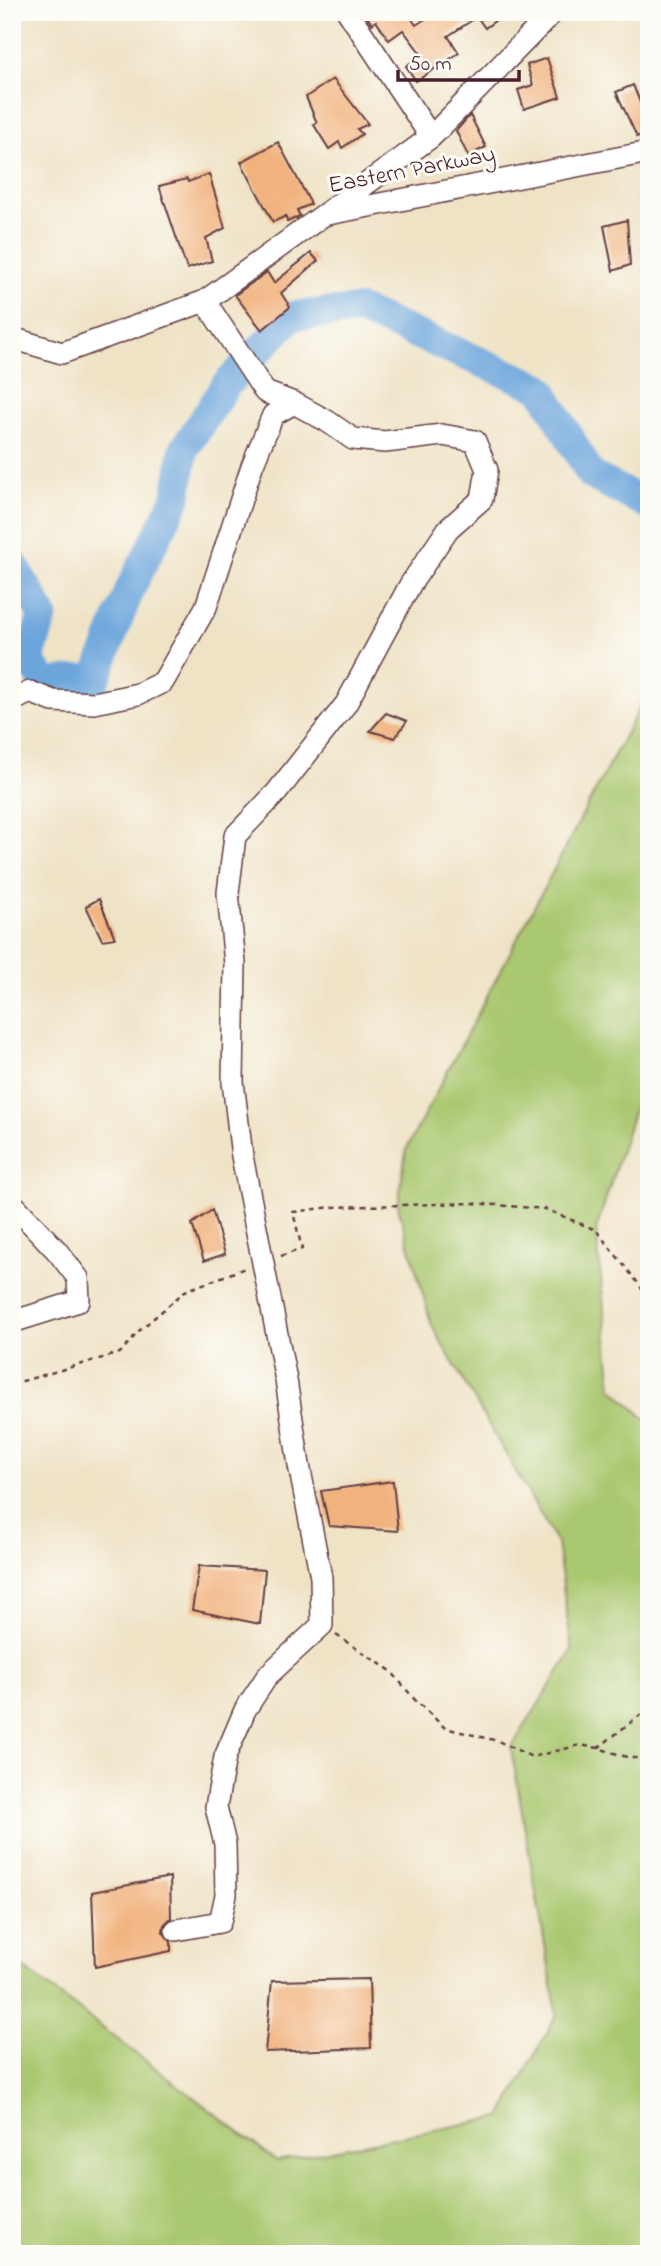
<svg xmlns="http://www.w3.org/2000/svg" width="661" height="2266" font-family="'Indie Flower',sans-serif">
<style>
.green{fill:#aac86f;stroke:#7a744d;stroke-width:2}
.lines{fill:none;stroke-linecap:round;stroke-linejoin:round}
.river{stroke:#6ca5db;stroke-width:30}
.building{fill:#f1b27e}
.minor-casing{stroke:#633c42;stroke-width:24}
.path{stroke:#633c42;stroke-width:2.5;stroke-dasharray:5 5;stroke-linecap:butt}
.minor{stroke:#fff;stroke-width:21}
.labels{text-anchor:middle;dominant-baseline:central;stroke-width:6;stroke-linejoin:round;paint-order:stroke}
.street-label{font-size:24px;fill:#4a1f2b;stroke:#fdfcf7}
</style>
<rect width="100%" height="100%" fill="#fdfcf7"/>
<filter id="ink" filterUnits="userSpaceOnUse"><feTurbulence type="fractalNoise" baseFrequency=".0143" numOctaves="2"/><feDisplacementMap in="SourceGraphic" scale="14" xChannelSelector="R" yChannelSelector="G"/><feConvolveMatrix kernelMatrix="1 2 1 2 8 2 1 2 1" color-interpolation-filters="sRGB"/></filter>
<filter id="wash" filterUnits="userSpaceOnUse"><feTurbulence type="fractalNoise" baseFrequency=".00686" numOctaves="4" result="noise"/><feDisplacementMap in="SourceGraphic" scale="28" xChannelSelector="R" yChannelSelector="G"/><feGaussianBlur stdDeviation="1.57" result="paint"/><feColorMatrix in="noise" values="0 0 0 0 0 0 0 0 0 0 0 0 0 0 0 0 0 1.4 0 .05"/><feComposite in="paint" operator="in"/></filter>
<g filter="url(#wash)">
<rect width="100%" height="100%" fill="#efe3c6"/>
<!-- green -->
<path class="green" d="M649 689V1062L596 1230 612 1388 649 1422V2254H12V1959L277 2161 501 2117 557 2014 511 1748 572 1651 557 1543 432 1326 398 1206 406 1150Z"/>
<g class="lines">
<!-- river -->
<path class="river" d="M12 562 43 615 29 661 46 683 96 678 130 589 176 499 184 449 226 385 292 316 360 310 541 388 591 475 649 505"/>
</g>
<g id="blocks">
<!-- building -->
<path class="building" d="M364 12H407L416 25 436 12H507L485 28 477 17 448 36 459 53 416 81 406 66 422 55 403 30 389 40 376 21 372 24Z
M547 58 560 97 524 109 518 90 533 85 527 65Z
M333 79 368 124 357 129 362 134 342 148 339 142 329 149 314 125 317 123 306 97Z
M633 85 644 112 649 110V131L637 137 616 92Z
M470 115 486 147 468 156 456 131Z
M278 142 311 204 297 210 300 216 287 222 286 216 273 222 241 162Z
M209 174 225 228 206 238 212 261 187 269 159 186 187 179 188 182Z
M627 220 630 265 613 271 604 226Z
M311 253 318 261 281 293 290 307 262 330 235 295 267 272 274 283Z
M386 713 407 721 395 738 370 731Z
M99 899 115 938 102 940 86 906Z
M212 1210 225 1254 204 1261 192 1224Z
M393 1481 398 1531 329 1526 321 1491Z
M199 1566 265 1570 260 1624 192 1610Z
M170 1877 171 1918 164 1925 163 1932 171 1942V1951L95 1967 92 1892Z
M369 1979 371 2048 265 2052 272 1981Z"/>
</g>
</g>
<g filter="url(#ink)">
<use href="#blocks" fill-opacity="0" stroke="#633c42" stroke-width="2"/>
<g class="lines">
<defs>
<path id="minor" d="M348 12 431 137
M328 214 649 152
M12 338 62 353 205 301 431 137 553 12
M12 701 30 692 53 701 94 703 138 694 163 682 206 607 252 466 273 415 294 403
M12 1203 57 1251 78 1278 79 1301 12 1322
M176 1930 220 1922 226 1895 225 1844 216 1807 225 1757 245 1710 268 1675 322 1625 321 1577 299 1465 286 1380 242 1156 233 1082 235 964 228 893 235 836 277 792 346 704 410 585 448 529 482 499 487 470 475 441 442 435 385 442 353 439 327 421 294 403 265 392 205 301"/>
</defs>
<!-- minor casing -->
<use href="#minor" class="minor-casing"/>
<!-- path -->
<path class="path" d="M281 1256 302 1249 293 1212 332 1207 472 1203 545 1209 596 1230 638 1283 649 1300
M12 1384 120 1353 140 1330 185 1291 245 1268
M336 1635 391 1671 415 1700 445 1728 498 1741 532 1757 580 1745 598 1748
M649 1708 598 1748 630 1758H649"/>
<!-- minor -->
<use href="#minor" class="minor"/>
</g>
</g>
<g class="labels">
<!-- street labels -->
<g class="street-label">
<text transform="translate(412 171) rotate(-11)">Eastern Parkway</text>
</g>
</g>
<!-- margin -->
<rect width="661" height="2266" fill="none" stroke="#fdfcf7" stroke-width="42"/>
<!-- scale -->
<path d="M398 70v10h121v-10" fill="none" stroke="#4a1f2b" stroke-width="3.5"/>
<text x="409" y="70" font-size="21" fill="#4a1f2b" stroke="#fdfcf7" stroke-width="5" paint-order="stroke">50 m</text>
</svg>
